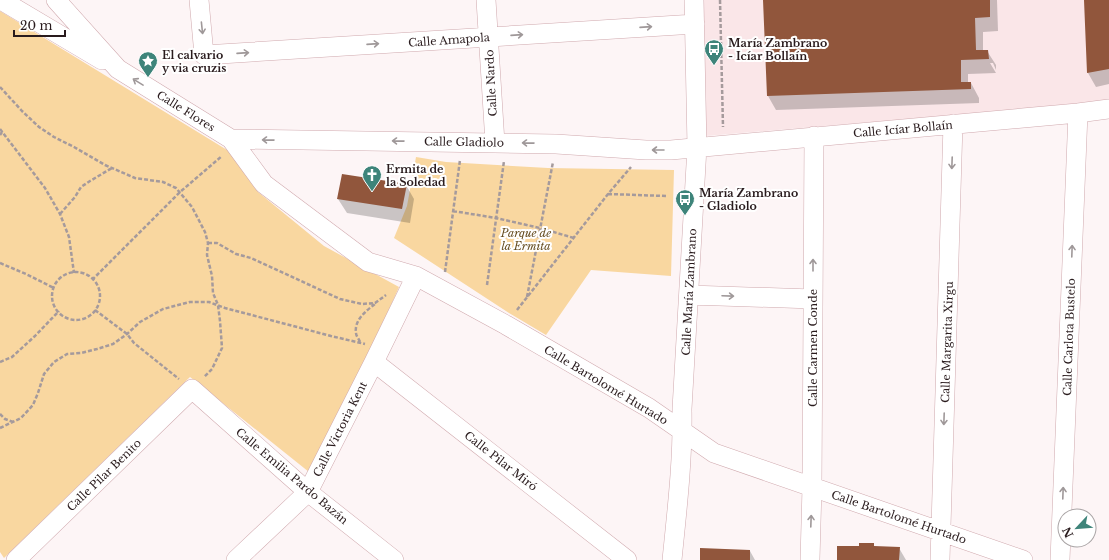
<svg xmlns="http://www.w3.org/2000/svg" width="1109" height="560" font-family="'Libre Baskerville',serif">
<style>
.built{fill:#fae6e8}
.green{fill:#f9d7a0}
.shadow{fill:#0003}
.building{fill:#91563c}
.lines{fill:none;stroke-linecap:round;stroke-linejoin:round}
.minor-casing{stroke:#d0a9ae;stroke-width:20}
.path{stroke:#a59a9c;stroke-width:2.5;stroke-dasharray:4 2;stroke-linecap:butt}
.minor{stroke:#fff;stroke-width:19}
.oneway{stroke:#9f9899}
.labels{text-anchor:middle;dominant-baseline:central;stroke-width:4;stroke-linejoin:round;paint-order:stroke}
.street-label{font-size:11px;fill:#291b1d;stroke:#fff}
.poi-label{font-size:11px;font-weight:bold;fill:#291b1d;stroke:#fff;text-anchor:start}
.park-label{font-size:11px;font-style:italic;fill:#654c1f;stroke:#fff}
</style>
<rect width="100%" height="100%" fill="#fdf5f6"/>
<!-- built -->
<path class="built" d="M703 0H1109V102L705 136Z"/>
<!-- green -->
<path class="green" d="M0 11 232 153 258 192 324 246 399 287 372 348 309 472 190 377 4 558 0 552Z
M416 157 446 162 548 168 674 170 671 276 591 270 546 335 509 313 394 238 407 206Z"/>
<!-- shadow -->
<path class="shadow" d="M764 0H997L998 31 983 32V51H987L996 65V70L993 63H990L996 73 968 74V83H971L979 98V103L776 110 768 96Z
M1085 0H1109V84L1096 87 1088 73Z
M406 185 414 199 410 223 347 213 338 199Z
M873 544 875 547 899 548 906 560H838L860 547Z
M750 551 755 560H701Z"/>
<!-- building -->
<path class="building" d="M763 0H990V17L975 18 976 50H988L989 59 961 60V82H971V89L767 96Z
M1084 0H1109V69L1087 73Z
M342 174 407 184 402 209 337 199Z
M859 543H874V546L900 547 899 560H837V546H859Z
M700 548 750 550V560H700Z"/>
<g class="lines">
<defs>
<path id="minor" d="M1 0 102 60
M56 0 118 69 231 139 264 184 368 262 416 276 506 325 649 408 714 453 1023 560
M199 0 204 55 695 24
M486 0 495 143
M231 139 556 144 646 150H671L1078 113 1109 109
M689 295 813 299
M374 362 627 560
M16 560 192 389 308 492 394 560
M236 560 308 492 374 362 416 276
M672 560C677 510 683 460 682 409L697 147 694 0
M810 560 812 487 814 136
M940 560 953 124
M1060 560 1078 113"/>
</defs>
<!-- minor casing -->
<use href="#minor" class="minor-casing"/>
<!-- path -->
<path class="path" d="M720 0 723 127
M0 87 22 111 39 127 54 137 74 147 105 165 135 178 163 182 176 188 192 207 205 232 208 243 207 255 212 276 213 293 218 305 220 321 222 348 212 369 204 377
M0 129 45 188 60 214 69 237 74 273
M0 135 2 132
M608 194 666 196
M453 211 496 218 540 228 574 238
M60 214 75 197 81 187 90 181 112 168
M208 243H217L236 254 251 258 340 299 362 304 375 303 386 295
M0 263 26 274 54 288
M445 272 460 160
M52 296a24 24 0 1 1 48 0a24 24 0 1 1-48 0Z
M92 280 180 192 222 156
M487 285 504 161
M527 297 553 162
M95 310 127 334 134 343 179 379
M517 310 608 194 631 167
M360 342C359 339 356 336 356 333 354 320 366 311 375 304
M0 362 12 357 35 336 59 311
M0 414 5 419 13 422
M0 428 21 418 33 405 38 393 44 374 54 362 67 354 81 353 97 349 113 344 127 334 140 322 163 309 190 302H209L225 308 331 336 365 344"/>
<!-- minor -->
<use href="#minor" class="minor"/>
</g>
<!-- one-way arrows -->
<defs><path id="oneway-shaft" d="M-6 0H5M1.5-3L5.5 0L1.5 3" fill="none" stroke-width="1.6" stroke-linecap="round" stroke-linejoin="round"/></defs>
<g class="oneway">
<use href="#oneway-shaft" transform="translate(646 27) rotate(-4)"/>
<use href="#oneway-shaft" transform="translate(202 28) rotate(84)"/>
<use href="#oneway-shaft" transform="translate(517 35) rotate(-4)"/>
<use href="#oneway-shaft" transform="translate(373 44) rotate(-4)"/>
<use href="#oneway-shaft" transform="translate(243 53) rotate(-4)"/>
<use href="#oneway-shaft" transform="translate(138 82) rotate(-148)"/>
<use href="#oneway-shaft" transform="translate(268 140) rotate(-179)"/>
<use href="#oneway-shaft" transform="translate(398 141) rotate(-179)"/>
<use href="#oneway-shaft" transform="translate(528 143) rotate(-179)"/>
<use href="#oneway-shaft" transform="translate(658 150) rotate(-180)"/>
<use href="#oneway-shaft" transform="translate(952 163) rotate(92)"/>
<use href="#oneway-shaft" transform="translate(1072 251) rotate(-88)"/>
<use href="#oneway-shaft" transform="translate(813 265) rotate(-90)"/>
<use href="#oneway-shaft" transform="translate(728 296) rotate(2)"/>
<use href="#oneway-shaft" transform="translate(944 419) rotate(92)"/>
<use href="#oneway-shaft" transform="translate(1063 493) rotate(-88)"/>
<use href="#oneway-shaft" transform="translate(811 521) rotate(-88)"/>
</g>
<!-- icons -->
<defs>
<symbol id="bus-pin" viewBox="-11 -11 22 30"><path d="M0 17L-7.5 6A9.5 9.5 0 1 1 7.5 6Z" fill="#3e847a" stroke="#fff"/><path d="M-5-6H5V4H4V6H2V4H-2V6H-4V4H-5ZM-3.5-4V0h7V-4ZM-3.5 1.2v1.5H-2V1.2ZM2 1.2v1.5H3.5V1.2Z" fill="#fff"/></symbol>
<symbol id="sight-pin" viewBox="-11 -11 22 30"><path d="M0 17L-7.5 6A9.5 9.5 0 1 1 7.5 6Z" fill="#3e847a" stroke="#fff"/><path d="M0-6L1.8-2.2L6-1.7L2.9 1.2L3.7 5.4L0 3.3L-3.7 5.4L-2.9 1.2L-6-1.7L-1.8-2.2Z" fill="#fff"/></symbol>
<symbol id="church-pin" viewBox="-11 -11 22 30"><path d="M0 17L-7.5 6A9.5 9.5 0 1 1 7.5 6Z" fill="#3e847a" stroke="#fff"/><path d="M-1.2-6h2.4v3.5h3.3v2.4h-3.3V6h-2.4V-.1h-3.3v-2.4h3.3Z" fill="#fff"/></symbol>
</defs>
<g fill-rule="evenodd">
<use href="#bus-pin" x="703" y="38" width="22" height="30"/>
<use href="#sight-pin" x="137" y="50" width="22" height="30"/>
<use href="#church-pin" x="361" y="164" width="22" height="30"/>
<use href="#bus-pin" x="674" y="188" width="22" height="30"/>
</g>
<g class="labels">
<!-- street labels -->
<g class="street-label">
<text transform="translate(449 40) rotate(-4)">Calle Amapola</text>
<text transform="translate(491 83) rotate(-93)">Calle Nardo</text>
<text transform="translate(186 111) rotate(32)">Calle Flores</text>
<text transform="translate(903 129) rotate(-5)">Calle Icíar Bollaín</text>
<text transform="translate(464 142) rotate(1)">Calle Gladiolo</text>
<text transform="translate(689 292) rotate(-87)">Calle María Zambrano</text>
<text transform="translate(1069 337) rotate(-88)">Calle Carlota Bustelo</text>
<text transform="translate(947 342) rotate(-88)">Calle Margarita Xirgu</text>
<text transform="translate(813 348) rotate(-90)">Calle Carmen Conde</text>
<text transform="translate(606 385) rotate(31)">Calle Bartolomé Hurtado</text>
<text transform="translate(340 429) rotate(-63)">Calle Victoria Kent</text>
<text transform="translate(501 461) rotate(38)">Calle Pilar Miró</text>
<text transform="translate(104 475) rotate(-44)">Calle Pilar Benito</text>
<text transform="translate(292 476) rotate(40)">Calle Emilia Pardo Bazán</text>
<text transform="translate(899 517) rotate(19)">Calle Bartolomé Hurtado</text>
</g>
<!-- poi labels -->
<g class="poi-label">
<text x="728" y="43">María Zambrano<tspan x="728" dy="13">- Icíar Bollaín</tspan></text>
<text x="162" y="55">El calvario<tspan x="162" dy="13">y via cruzis</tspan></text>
<text x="386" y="169">Ermita de<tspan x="386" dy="13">la Soledad</tspan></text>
<text x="699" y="193">María Zambrano<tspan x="699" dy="13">- Gladiolo</tspan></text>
</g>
<!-- park labels -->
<g class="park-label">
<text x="526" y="233">Parque de<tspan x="526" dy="13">la Ermita</tspan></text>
</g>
</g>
<!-- north arrow -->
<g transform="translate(1077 528) rotate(244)"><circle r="19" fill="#ffffff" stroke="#a9a4a5"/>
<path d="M0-3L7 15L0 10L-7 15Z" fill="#3e847a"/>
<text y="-6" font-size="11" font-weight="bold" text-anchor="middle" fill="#291b1d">N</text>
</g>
<!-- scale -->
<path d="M14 30v6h51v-6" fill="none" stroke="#291b1d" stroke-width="2"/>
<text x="20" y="30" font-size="12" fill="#291b1d" stroke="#ffffff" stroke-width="3" paint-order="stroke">20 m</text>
</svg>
